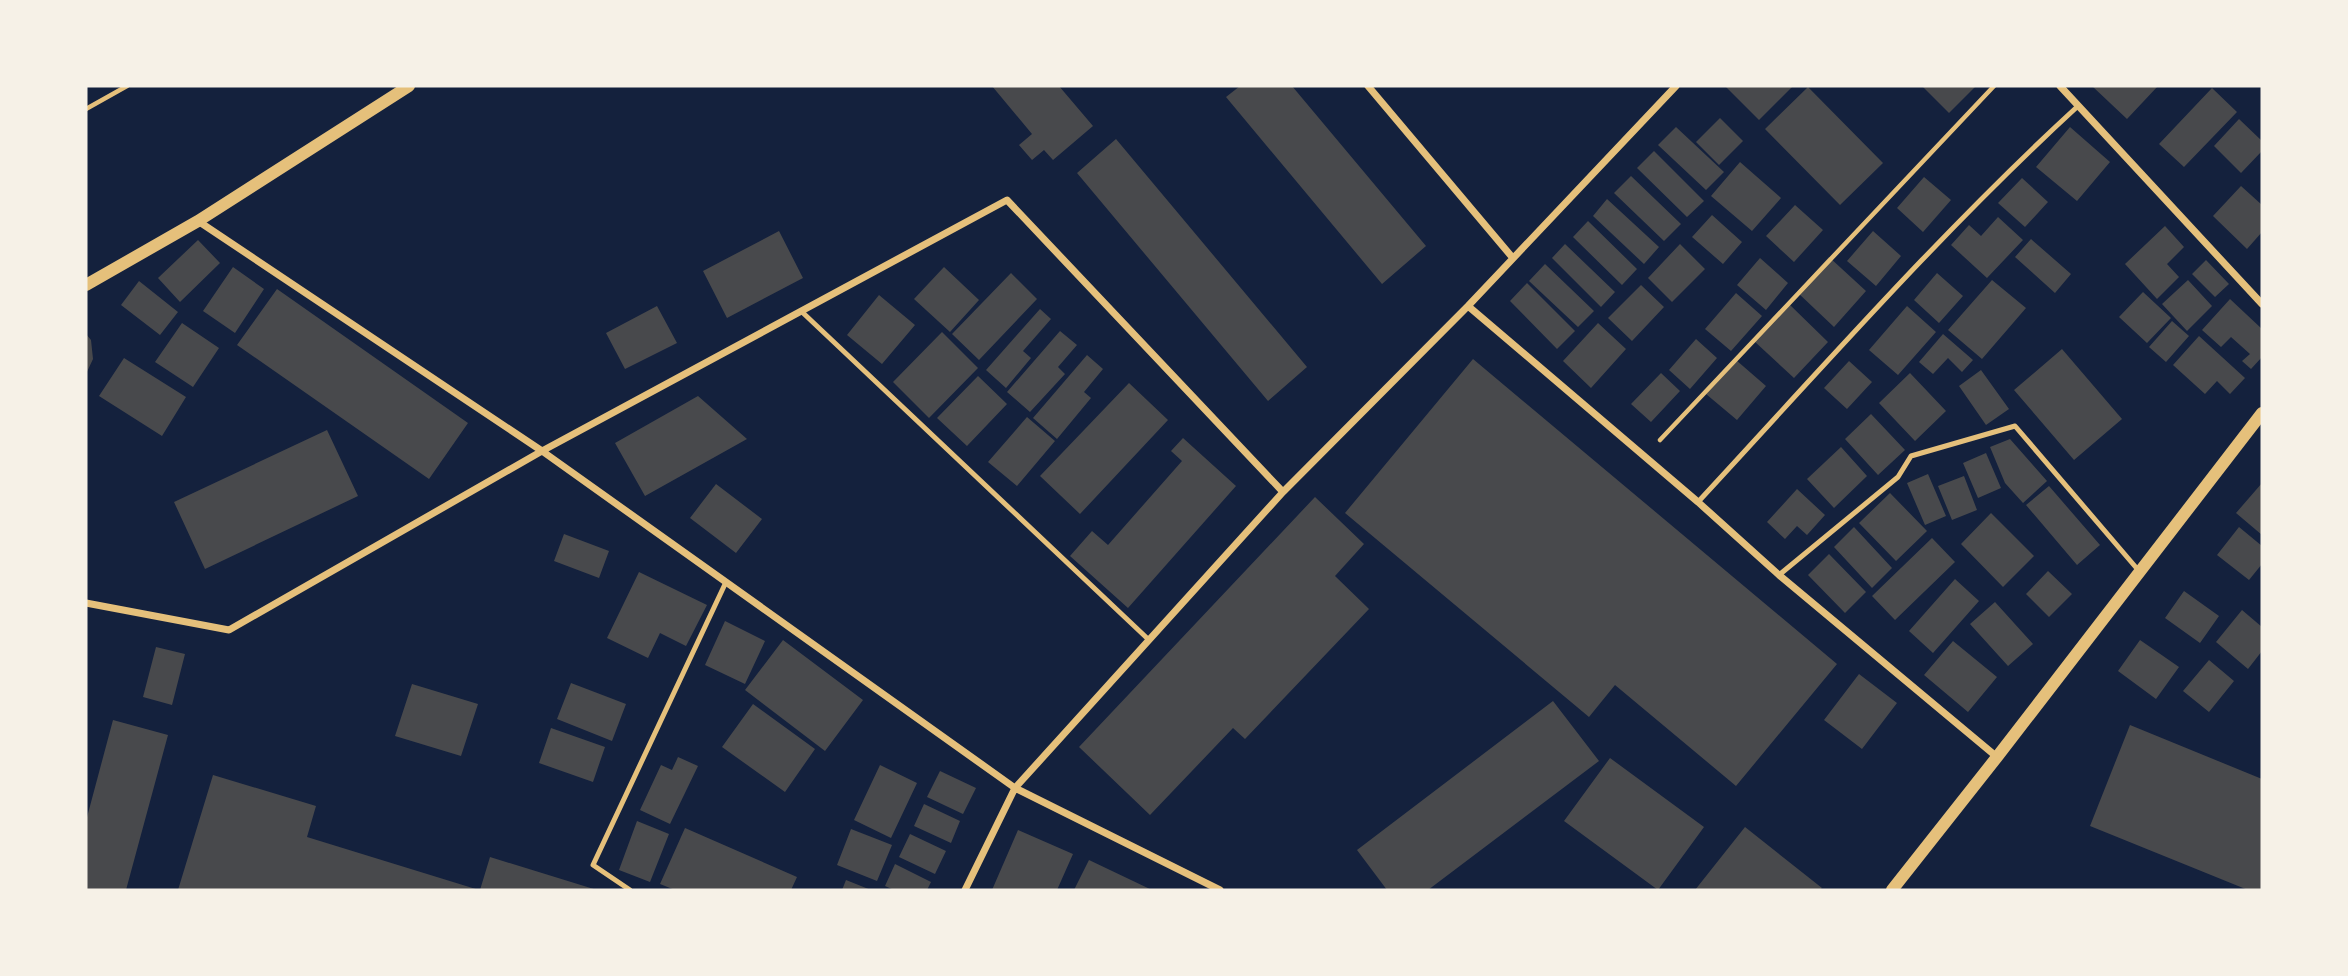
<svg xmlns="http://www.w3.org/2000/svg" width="2348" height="976" font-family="'Titillium Web',sans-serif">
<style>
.building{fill:#48494c}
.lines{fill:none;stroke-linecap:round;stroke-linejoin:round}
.path{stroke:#e5c07b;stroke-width:4.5}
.service{stroke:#e5c07b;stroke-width:5}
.minor{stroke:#e5c07b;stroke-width:7}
.tertiary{stroke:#e5c07b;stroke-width:12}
</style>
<rect width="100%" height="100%" fill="#14213d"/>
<!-- building -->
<path class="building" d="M992 86H1059L1093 126 1053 160 1044 150 1032 160 1019 145 1032 134Z
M1240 86H1292L1426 246 1382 284 1226 97Z
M1725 86H1793L1759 120Z
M1922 86H1976L1949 113Z
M2092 86H2158L2127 119Z
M1808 87 1883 163 1840 205 1765 129Z
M2212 88 2237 112 2184 167 2159 144Z
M1720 118 1743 141 1719 165 1696 142Z
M2239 119 2262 141V151L2241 173 2214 146Z
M1676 127 1724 172 1706 190 1658 145Z
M2070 127 2110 162 2077 201 2036 167Z
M1116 139 1307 367 1268 401 1077 173Z
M1654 151 1704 201 1687 217 1637 168Z
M1740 162 1781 198 1752 231 1711 196Z
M1631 176 1681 224 1664 241 1614 193Z
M1924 177 1951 200 1923 232 1897 208Z
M2022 178 2048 202 2025 227 1998 203Z
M2241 186 2262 205V232L2247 249 2213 216Z
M1607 199 1659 247 1644 264 1593 216Z
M1795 205 1823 230 1794 262 1766 236Z
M1712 215 1742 242 1723 264 1692 237Z
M1998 217 2023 240 1987 278 1951 245 1969 225 1981 236Z
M1588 221 1637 269 1622 285 1573 237Z
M2165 226 2184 247 2167 264 2179 277 2157 299 2125 264Z
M779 231 803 278 727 318 703 271Z
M1873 231 1901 256 1876 286 1847 261Z
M2031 239 2071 274 2055 293 2015 257Z
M198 240 220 263 180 302 158 278Z
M1565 244 1615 292 1601 307 1552 258Z
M1680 244 1705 269 1672 302 1648 278Z
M1829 257 1866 291 1834 327 1797 292Z
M1760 258 1788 283 1766 310 1737 285Z
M2206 260 2229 284 2215 297 2192 274Z
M1545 264 1594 311 1578 327 1529 281Z
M233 267 264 289 235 333 203 311Z
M944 267 979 300 950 332 914 299Z
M1011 273 1037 299 979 360 952 334Z
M1937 273 1963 296 1939 323 1914 300Z
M1992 280 2026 308 1982 359 1948 330Z
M2188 280 2212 306 2187 331 2162 304Z
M139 281 178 312 160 335 121 305Z
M1527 283 1575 331 1557 349 1510 301Z
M1641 285 1664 307 1632 341 1608 318Z
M277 289 468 423 429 479 237 345Z
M2143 292 2171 318 2147 343 2119 317Z
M1736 293 1762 316 1731 351 1705 329Z
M879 295 915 325 882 364 847 335Z
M2230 299 2262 329V357L2251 369 2242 361 2250 354 2231 337 2221 347 2202 330Z
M1789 304 1828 342 1794 378 1754 341Z
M657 306 677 343 625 369 606 333Z
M1907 306 1936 332 1898 375 1869 350Z
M1040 309 1051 319 1023 351 1031 358 1006 388 986 370Z
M2172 321 2189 336 2166 362 2149 347Z
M182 323 219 348 193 387 155 362Z
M1598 323 1626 349 1591 388 1563 361Z
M1060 331 1077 345 1058 367 1065 374 1030 412 1007 392Z
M942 332 978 368 929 418 893 382Z
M86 334 91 340 93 359 86 374Z
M1943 334 1973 360 1962 372 1948 358 1933 374 1919 362Z
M2199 336 2245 378 2230 394 2217 381 2205 394 2173 365Z
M1696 339 1717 358 1690 389 1669 370Z
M2062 349 2122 419 2074 460 2014 390Z
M1087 355 1103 369 1084 392 1091 398 1057 439 1033 418Z
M124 358 186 397 162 436 99 396Z
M1473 359 1837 664 1736 786 1615 685 1589 717 1345 513Z
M1736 360 1766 386 1737 420 1706 394Z
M1849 361 1872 382 1847 409 1824 388Z
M1981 370 2009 409 1986 425 1959 386Z
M1661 373 1680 391 1651 422 1631 404Z
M1910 373 1946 411 1915 441 1879 403Z
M978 376 1007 404 967 446 937 418Z
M1129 383 1168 420 1080 514 1040 476Z
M698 396 747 439 645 496 615 443Z
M1871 414 1905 450 1878 475 1845 439Z
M1027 417 1055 441 1017 486 988 462Z
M327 430 358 496 205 569 174 502Z
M1183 438 1236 486 1128 608 1070 556 1092 531 1108 545 1182 461 1171 451Z
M2010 439 2047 481 2023 503 2005 483 1990 447Z
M1841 447 1867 476 1834 508 1807 479Z
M1986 453 2001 488 1978 498 1963 463Z
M1928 474 1946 516 1925 525 1907 483Z
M1964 476 1977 510 1952 520 1938 486Z
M2262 483V535L2236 513Z
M716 484 762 519 736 553 690 518Z
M2049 486 2100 545 2077 565 2026 505Z
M1797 489 1825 515 1807 535 1797 526 1785 539 1767 522Z
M1890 493 1927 531 1896 561 1859 523Z
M1315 497 1364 544 1335 576 1369 609 1245 739 1233 728 1150 815 1079 747Z
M1991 513 2034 556 2003 587 1961 544Z
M1854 527 1892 568 1872 588 1834 547Z
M2239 527 2262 546V564L2249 580 2217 555Z
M564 534 609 551 599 578 554 561Z
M1932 538 1955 562 1895 620 1872 596Z
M1829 554 1866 592 1845 613 1808 575Z
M2048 571 2072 594 2049 617 2026 594Z
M639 572 707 605 686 646 660 633 648 658 607 638Z
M1955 579 1979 601 1933 653 1909 631Z
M2184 591 2219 616 2200 643 2165 618Z
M1995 602 2033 644 2008 666 1970 624Z
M2242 610 2262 627V651L2248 669 2216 642Z
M725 621 765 641 745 684 705 665Z
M783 640 863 700 825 751 745 690Z
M2140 640 2179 667 2156 699 2118 671Z
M1953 641 1997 677 1968 712 1924 675Z
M156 647 185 654 172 705 143 697Z
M2209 660 2234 681 2209 712 2183 691Z
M1859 674 1897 703 1862 749 1824 720Z
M571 683 626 704 612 741 557 719Z
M412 684 478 704 461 756 395 736Z
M1553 701 1599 761 1428 890H1387L1357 850Z
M753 704 815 749 785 792 722 747Z
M113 720 168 735 126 890H86V821Z
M2130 725 2262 779V890H2248L2090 826Z
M551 728 605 747 593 782 539 763Z
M678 757 698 766 670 824 640 810 661 765 672 770Z
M1610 758 1704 827 1658 890 1564 821Z
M880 765 917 783 891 838 854 820Z
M940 771 976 788 963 814 927 797Z
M213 775 316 806 307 837 479 890H178Z
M924 804 960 821 951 843 914 826Z
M637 821 669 834 650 882 619 870Z
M1745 827 1822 888 1819 890H1695Z
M685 828 797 877 791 890H675L660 884Z
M851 829 892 845 877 881 837 865Z
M1018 830 1073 854 1057 890H992Z
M910 834 946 851 935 874 899 857Z
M490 857 597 890H480Z
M1089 860 1152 890H1074Z
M895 864 931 882 927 890H894L885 886Z
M846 880 871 890H842Z"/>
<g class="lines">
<!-- path -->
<path class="path" d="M86 109 127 86
M1660 440 1994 86"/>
<!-- service -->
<path class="service" d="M801 311 1149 640
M1698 502C1822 368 1944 229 2078 106
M1779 575 1898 477 1911 456 2015 426 2139 571
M630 890 593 865 726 582"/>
<!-- minor -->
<path class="minor" d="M1368 86 1512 257
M2060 86 2262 304
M198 221 542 451 1015 788 1220 890
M1468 306 1698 502 1779 575 1997 757
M86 603 229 630 542 451 1007 200 1283 492
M965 890 1015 788 1283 492 1468 306 1676 86"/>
<!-- tertiary -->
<path class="tertiary" d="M86 285 198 221 409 86
M1892 890 1997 757 2262 413"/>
</g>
<!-- border -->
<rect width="2348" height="976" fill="none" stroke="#f6f1e7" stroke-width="175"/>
</svg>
